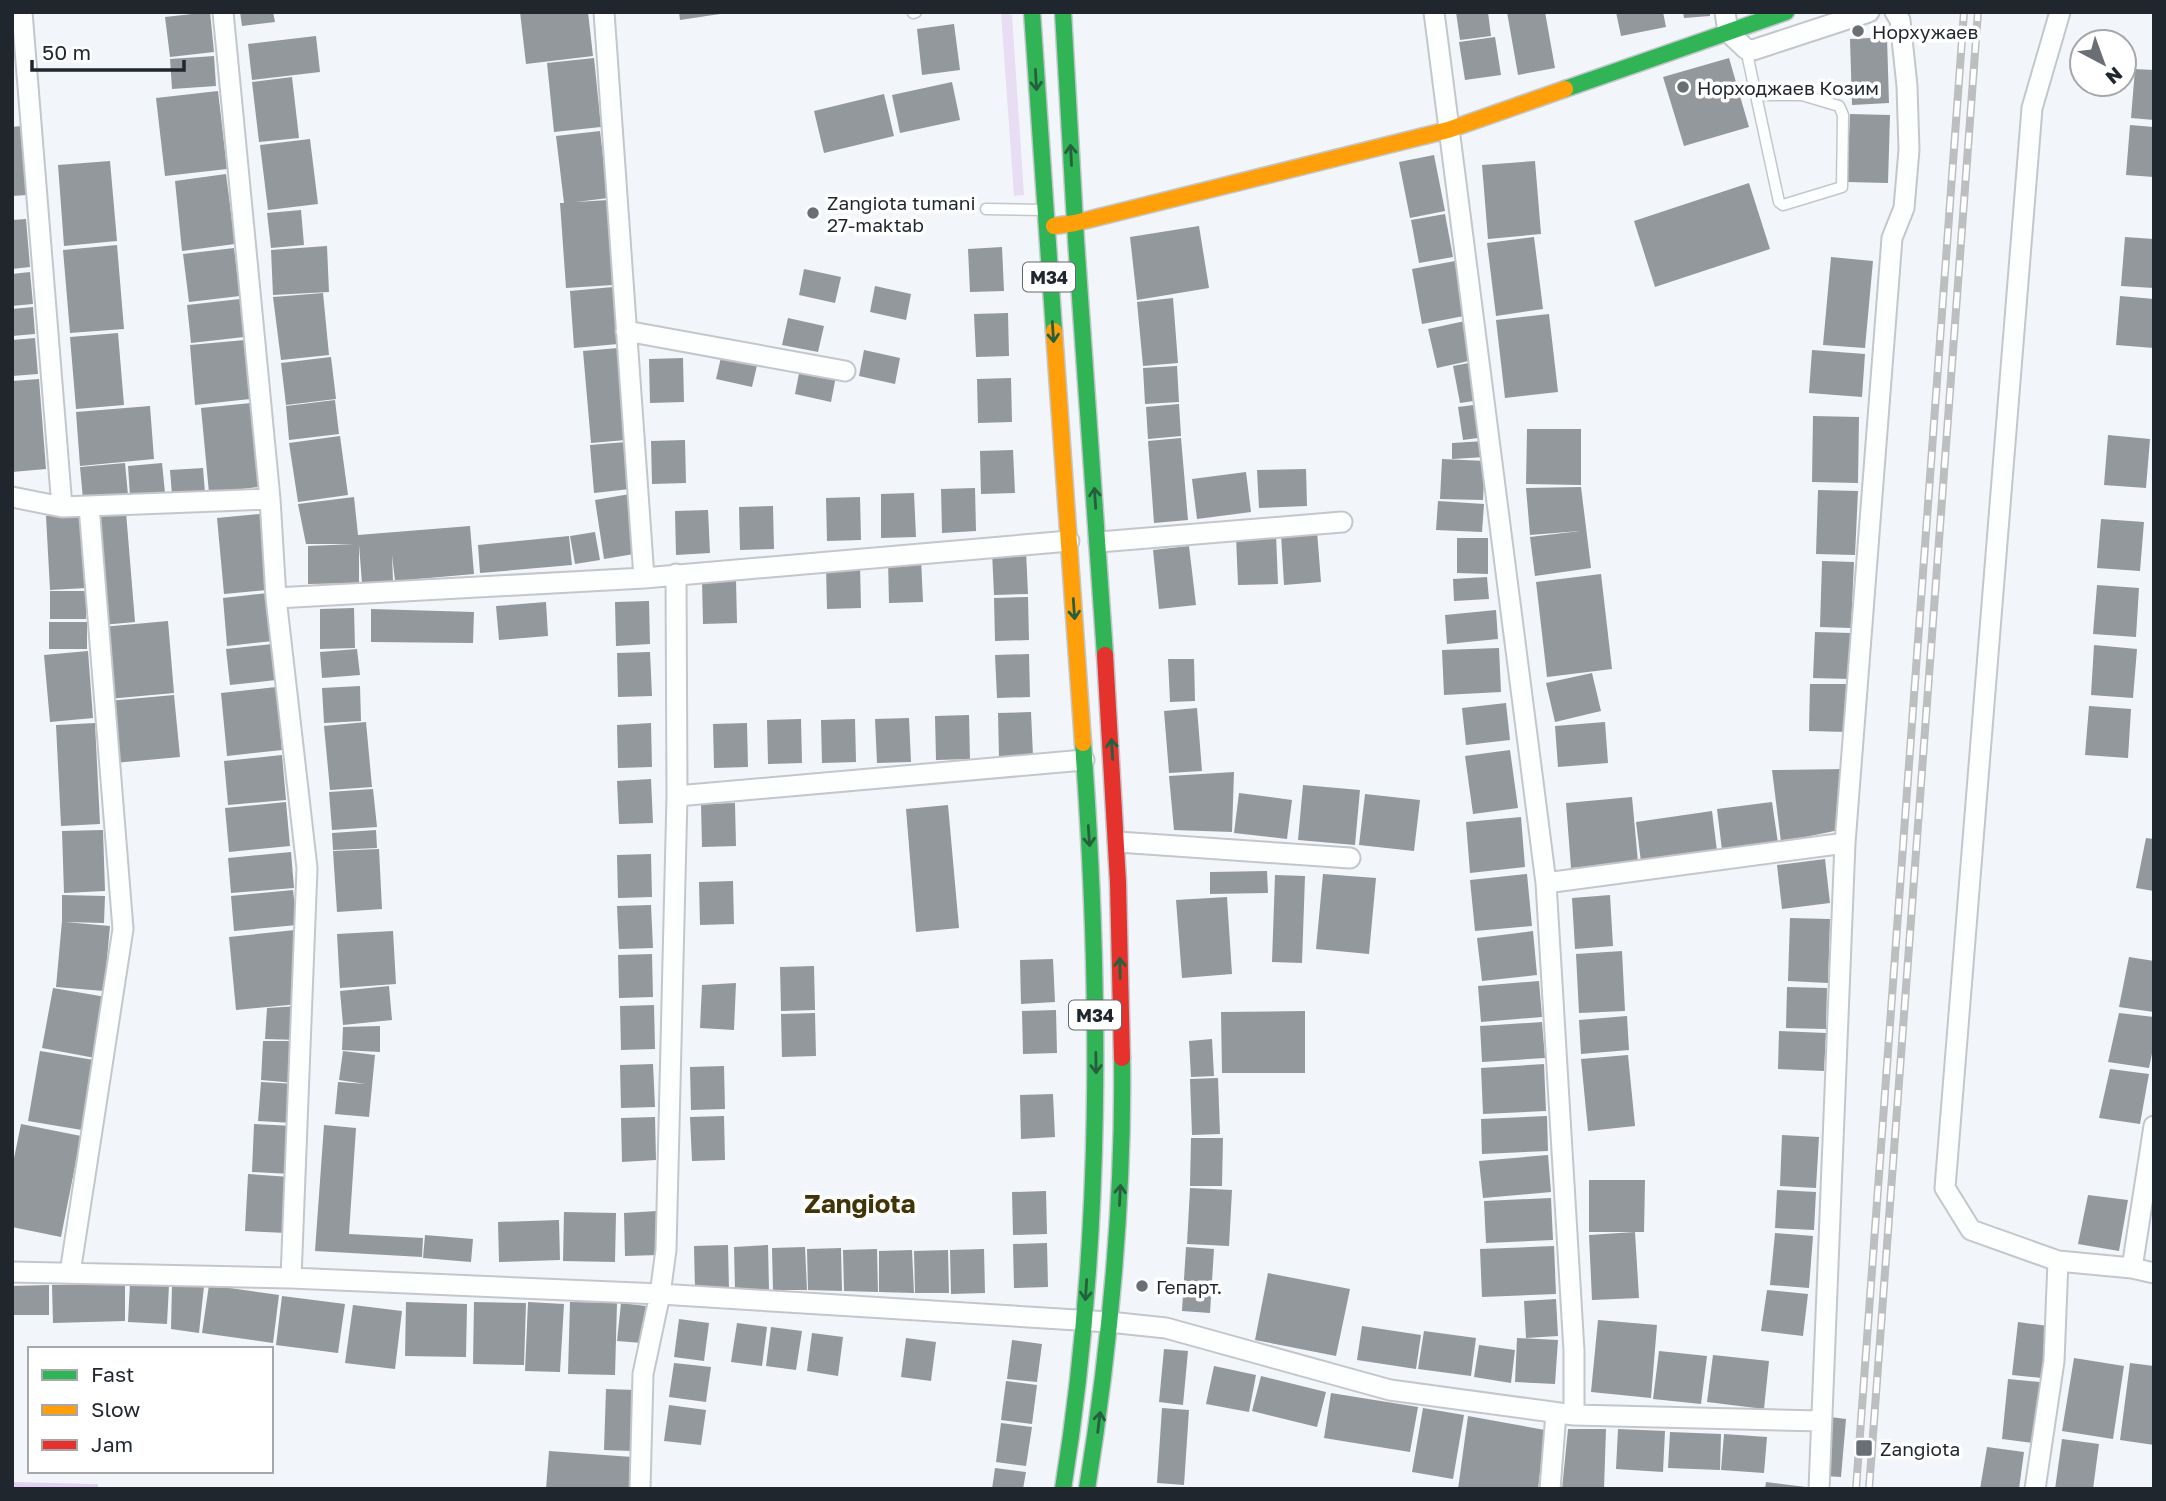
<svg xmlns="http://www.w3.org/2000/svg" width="2166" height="1501" font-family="'Golos Text',sans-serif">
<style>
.green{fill:#e8ddf2}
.forest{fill:#e4d0f2}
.building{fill:#92989c}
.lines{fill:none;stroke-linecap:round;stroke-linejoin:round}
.lane-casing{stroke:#c2c7cc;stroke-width:13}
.street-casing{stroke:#c2c7cc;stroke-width:23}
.fast-casing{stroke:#c2c7cc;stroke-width:19}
.slow-casing{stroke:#c2c7cc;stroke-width:19}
.jam-casing{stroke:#c2c7cc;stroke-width:19}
.lane{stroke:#fdfefe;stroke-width:10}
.street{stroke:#fdfefe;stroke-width:19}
.fast{stroke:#30b455;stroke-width:16}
.slow{stroke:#ff9f0a;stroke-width:16}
.jam{stroke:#e5322d;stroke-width:16}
.rail-casing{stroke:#bcbebf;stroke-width:8}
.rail{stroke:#fff;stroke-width:5;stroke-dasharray:16;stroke-linecap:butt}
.oneway{stroke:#265f3d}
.poi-dot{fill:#696f75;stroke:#fff;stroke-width:2.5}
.labels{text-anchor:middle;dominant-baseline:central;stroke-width:7;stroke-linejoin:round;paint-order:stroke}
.shield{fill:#fff;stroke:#62676c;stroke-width:2}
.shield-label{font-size:18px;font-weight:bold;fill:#1f262d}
.poi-label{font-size:19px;fill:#1f262d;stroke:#fff;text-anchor:start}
.district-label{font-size:26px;font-weight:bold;fill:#403409;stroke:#fff}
</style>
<rect width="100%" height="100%" fill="#f2f6fa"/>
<!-- green -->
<path class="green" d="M1001 13 1012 15 1024 195 1014 196Z"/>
<!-- forest -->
<path class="forest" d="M12 1482 98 1484V1489H12Z"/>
<!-- building -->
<path class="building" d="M210 12 214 52 170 57 165 17Z
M240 12H273L275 22 242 26Z
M520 12H588L593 56 526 64Z
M679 12H719L720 14 680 20Z
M1456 12H1488L1491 36 1460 40Z
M1507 12H1545L1555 68 1518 75Z
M1616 12H1663L1666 27 1621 36Z
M1683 12H1710V16L1684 18Z
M954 24 960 70 922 75 917 29Z
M316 36 320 72 252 80 248 44Z
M1495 37 1501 75 1465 80 1459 42Z
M1887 37 1889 103 1852 105 1850 39Z
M214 56 216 86 172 89 170 59Z
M594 58 601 127 554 132 547 63Z
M1729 58 1749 127 1684 146 1663 77Z
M2135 69 2154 70V120L2131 118Z
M292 77 299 138 259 142 252 82Z
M952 82 960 120 900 133 892 95Z
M218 91 227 169 165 176 156 98Z
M884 94 894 136 824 153 814 111Z
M1850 114 1890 115 1888 183 1847 182Z
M2130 125 2154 127V177L2126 175Z
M21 126 27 195 12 196V127Z
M600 131 608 198 576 202 608 200 613 285 566 288 560 203H564L556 136Z
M310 139 318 204 268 210 260 145Z
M1434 155 1445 211 1410 218 1399 162Z
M110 161 117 241 64 246 58 165Z
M1535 161 1541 234 1488 239 1482 165Z
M226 174 235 244 182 251 175 181Z
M1749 183 1770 249 1655 287 1634 221Z
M301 210 304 245 271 248 267 213Z
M1445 214 1453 257 1419 263 1411 220Z
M26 219 30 267 12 269V220Z
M1199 226 1209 288 1137 300 1130 237Z
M1534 237 1543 309 1496 316 1487 243Z
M2125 237 2154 239V288L2121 286Z
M117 245 124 329 70 333 63 250Z
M327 246 329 292 273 295 271 250Z
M1002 247 1004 291 970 292 968 249Z
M234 248 240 296 189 302 183 254Z
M1831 257 1873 261 1865 348 1823 345Z
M1455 261 1464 316 1422 324 1412 269Z
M804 269 841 277 835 303 799 295Z
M30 272 33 304 12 306V274Z
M875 286 911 294 906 320 870 312Z
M613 287 618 344 574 348 570 291Z
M323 293 329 355 281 360 273 297Z
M2120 296 2154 299V348L2116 345Z
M1173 298 1178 363 1143 366 1137 302Z
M240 299 244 337 191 343 187 305Z
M33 307 35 334 12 336V309Z
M1008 313 1009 356 976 357 974 314Z
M1549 314 1558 392 1505 398 1496 320Z
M788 318 824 326 818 352 782 345Z
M1465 321 1473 360 1437 368 1428 329Z
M118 333 124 405 76 409 70 337Z
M35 338 38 374 12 376V340Z
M245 340 250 399 195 405 190 345Z
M618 348 626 440 591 443 583 351Z
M864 350 900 358 895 384 859 376Z
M1812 350 1865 354 1862 397 1809 393Z
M722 353 758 361 752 387 716 379Z
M331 357 336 399 286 405 281 363Z
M683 358 684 402 650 403 649 359Z
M1474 362 1481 400 1460 403 1453 366Z
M1177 366 1179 402 1145 404 1143 368Z
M800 368 836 376 831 402 795 394Z
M1011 378 1012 422 978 423 977 379Z
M39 379 46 469 12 472V381Z
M335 400 339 434 289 440 286 406Z
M251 403 259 487 209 493 201 408Z
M1179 404 1181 436 1148 439 1146 407Z
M1481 404 1485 437 1463 440 1458 407Z
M150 406 154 459 80 466 76 412Z
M1813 416 1859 417 1858 483 1812 482Z
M1527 429H1581V485L1526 484Z
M2108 435 2150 439 2146 488 2104 485Z
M340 436 348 495 298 502 289 443Z
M1181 438 1188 520 1154 523 1148 441Z
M685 440 686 483 652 484 651 441Z
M1485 441V457L1452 459V443Z
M626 442 630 489 594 493 590 445Z
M1013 450 1015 493 981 494 980 451Z
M1442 459 1485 461 1483 500 1440 499Z
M125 463 128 495 83 499 80 467Z
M162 463 165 493 130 496 128 466Z
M203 468 205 493 172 495 170 470Z
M1306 469 1307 506 1259 508 1257 470Z
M1246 472 1251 512 1197 519 1192 479Z
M1581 487 1591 568 1535 576 1530 537 1580 531 1530 535 1526 488Z
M975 488 976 531 942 533 941 489Z
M1818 490 1858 491 1855 555 1816 554Z
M914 493 916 537 881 538V494Z
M630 494 640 553 604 559 595 500Z
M354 497 358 535 470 526 474 574 395 581 392 555 393 581 362 583 359 545V583L308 584V546L354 544H306L298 504Z
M860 497 861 540 827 541 826 498Z
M1438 501 1484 504 1482 532 1436 530Z
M773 506 774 549 740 550 739 507Z
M708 510 710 553 676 555 675 511Z
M126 512 135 622 102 625 93 514Z
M82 513 86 588 50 590 46 516Z
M260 514 267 590 224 594 217 518Z
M2101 519 2144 522 2140 571 2097 568Z
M1317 531 1321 582 1284 585 1281 534Z
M595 532 600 560 575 564 570 536Z
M1276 534 1278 584 1238 585 1236 536Z
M569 536 572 565 480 573 478 545Z
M1457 538H1488V574L1457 573Z
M1189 546 1196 605 1159 609 1153 550Z
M1026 551 1028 594 994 595 992 552Z
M921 558 923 602 889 603 888 559Z
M1822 561 1854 562 1851 628 1820 627Z
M860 565 861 608 827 609 826 566Z
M1601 574 1612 669 1547 677 1536 582Z
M1487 577 1489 599 1454 601 1453 579Z
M736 580 737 623 703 624 702 581Z
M2097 585 2139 588 2136 637 2093 634Z
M50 591H86V619H50Z
M268 593 273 641 227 646 223 598Z
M1028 597 1029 640 995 641 994 598Z
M649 601 650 644 616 646 615 602Z
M546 602 548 636 499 640 496 606Z
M354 608 355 648 320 649V609Z
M371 609 474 612 473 643 371 642Z
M1496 610 1498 639 1447 644 1445 615Z
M168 621 174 693 108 699 102 627Z
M49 622H87V649H49Z
M1815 632 1851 633 1850 679 1813 678Z
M273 644 276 680 230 685 226 649Z
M2094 645 2137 649 2133 698 2091 695Z
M1499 648 1501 692 1444 695 1442 650Z
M357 649 360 675 322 678 320 652Z
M88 651 93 718 50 722 44 655Z
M650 652 652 696 618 697 617 653Z
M1029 654 1030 697 997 698 995 655Z
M1168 659H1194L1195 701 1170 702Z
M1592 673 1601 711 1555 722 1546 683Z
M1810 684H1849L1847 732 1809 731Z
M360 686 361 721 324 723 322 688Z
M276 687 282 750 227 756 221 693Z
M174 695 180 757 114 763 108 701Z
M1506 703 1510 740 1466 745 1462 708Z
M2089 706 2131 709 2128 758 2085 755Z
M1197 708 1202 771 1169 773 1164 711Z
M1031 712 1033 756 999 757 998 713Z
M969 715 970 759 936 760 935 716Z
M909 718 911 762 877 763 875 719Z
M801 719 802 763 768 764 767 720Z
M855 719 856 762 822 763 821 720Z
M366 722 372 787 330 790 324 726Z
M1605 722 1608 763 1558 767 1555 726Z
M95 723 100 824 61 826 56 725Z
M651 723 652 767 618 768 617 725Z
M747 723 748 767 714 768 713 724Z
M1510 750 1518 808 1473 814 1465 756Z
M282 755 286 800 228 805 224 761Z
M1846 769 1844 829 1781 842 1772 770Z
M1234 772 1232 832 1174 830 1169 776Z
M651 779 653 823 619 824 617 781Z
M1303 785 1360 790 1355 845 1298 840Z
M373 789 377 827 332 830 329 792Z
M1239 793 1292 800 1287 839 1234 833Z
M1365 794 1420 800 1414 851 1359 845Z
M1632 797 1638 862 1571 868 1566 803Z
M286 802 290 846 229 852 225 808Z
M1772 802 1778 843 1722 850 1717 809Z
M735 803 736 846 702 847 701 804Z
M948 805 959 928 916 932 906 809Z
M1712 811 1717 851 1641 862 1636 822Z
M1521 817 1525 867 1470 873 1466 822Z
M103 830 105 891 64 893 62 831Z
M376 830 377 848 333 850 332 833Z
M2146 838 2154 839V891L2136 888Z
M379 849 382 909 337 912 333 851Z
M291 852 294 888 231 893 228 858Z
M651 854 652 897 618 898 617 855Z
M1825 859 1830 903 1782 909 1777 865Z
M1267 871 1268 893 1210 894V872Z
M1323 874 1376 878 1369 954 1316 949Z
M1527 874 1532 926 1475 931 1470 880Z
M1275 875 1305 876 1302 963 1272 962Z
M733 881 734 924 700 925 699 882Z
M293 890 297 925 234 931 231 896Z
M62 895 105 896 104 923 65 922 110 926 104 991 56 987 62 921Z
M1610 895 1613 946 1575 949 1572 898Z
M1227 897 1232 974 1182 978 1176 900Z
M651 905 653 948 619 949 617 906Z
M1790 918 1830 919 1828 983 1788 981Z
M295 930 299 1004 236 1010 229 937Z
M393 931 396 984 340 988 337 934Z
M1533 931 1537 975 1482 981 1477 938Z
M1622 951 1625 1011 1579 1013 1576 954Z
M652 954 653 997 619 998 618 955Z
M2129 957 2154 961V1012L2119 1007Z
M1053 959 1055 1002 1021 1004 1020 960Z
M814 966 815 1010 781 1011 780 967Z
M1539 981 1542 1017 1481 1022 1478 986Z
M736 983 734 1030 700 1028 702 985Z
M389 986 392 1020 343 1025 340 991Z
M1787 987 1827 988 1826 1029 1786 1028Z
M53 988 106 997 95 1058 42 1048Z
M654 1005 655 1049 621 1050 620 1006Z
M299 1006V1040L265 1039 267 1008Z
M1056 1010 1057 1053 1023 1054 1022 1011Z
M1305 1011V1073H1222L1221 1012Z
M815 1013 816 1056 782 1057 781 1014Z
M2119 1013 2154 1017V1044L2149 1068 2108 1062Z
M1627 1016 1629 1050 1581 1054 1579 1020Z
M1542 1022 1545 1058 1482 1062 1480 1026Z
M380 1026V1052L342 1050 343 1027Z
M1779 1031 1826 1033 1824 1071 1778 1069Z
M1212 1039 1214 1076 1191 1077 1189 1041Z
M263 1041H298L295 1083 261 1080Z
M40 1051 94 1060 82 1130 28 1121Z
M343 1051 375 1055 369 1117 335 1114 338 1082 366 1084 339 1080Z
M1628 1055 1635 1126 1588 1131 1581 1059Z
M653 1064 655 1107 621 1108 620 1065Z
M1544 1064 1546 1111 1483 1114 1481 1068Z
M724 1066 725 1109 691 1110 690 1067Z
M2110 1069 2149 1074 2140 1124 2099 1118Z
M1218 1078 1220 1134 1192 1135 1190 1079Z
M261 1082 296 1084 293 1123 258 1121Z
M1053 1094 1055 1137 1021 1139 1020 1095Z
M724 1116 725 1160 692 1161 690 1117Z
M1547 1116 1548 1151 1482 1154 1481 1119Z
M655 1117 656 1160 622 1162 621 1118Z
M21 1124 81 1136 61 1237 12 1227V1168Z
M254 1124 293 1126 290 1174 252 1172Z
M324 1125 356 1128 349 1234 423 1238 422 1257 315 1251Z
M1782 1135 1819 1137 1816 1188 1780 1186Z
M1191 1138H1223L1222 1186H1190Z
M1548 1155 1551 1192 1483 1198 1479 1161Z
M248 1174 290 1177 286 1233 245 1231Z
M1589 1180H1645L1644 1232H1589Z
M1190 1188 1232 1190 1229 1246 1187 1244Z
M1777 1190 1816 1192 1814 1230 1775 1228Z
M1046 1191 1047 1234 1013 1235 1012 1192Z
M2088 1195 2128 1200 2119 1251 2078 1244Z
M1551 1198 1553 1240 1486 1243 1484 1201Z
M657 1211 658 1255 625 1256 624 1213Z
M564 1212 616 1213 615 1262 563 1261Z
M559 1220 560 1260 499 1262 498 1222Z
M1635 1232 1639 1298 1592 1300 1589 1235Z
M1775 1233 1813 1236 1809 1288 1770 1285Z
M425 1235 473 1239 471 1262 423 1258Z
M1047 1243 1048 1287 1014 1288 1013 1244Z
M728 1245 729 1289 695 1290 694 1246Z
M768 1245 769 1289 735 1290 734 1247Z
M1554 1246 1556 1294 1482 1297 1480 1249Z
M805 1247 807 1290H773L772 1248Z
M1186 1247 1214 1249 1210 1313 1182 1311Z
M841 1248 842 1291 808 1290 807 1249Z
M877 1249 878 1292 844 1291 843 1250Z
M984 1249 985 1293 951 1294 950 1250Z
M912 1250 914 1293 879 1292V1251Z
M948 1250 949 1293H915L914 1251Z
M1268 1273 1350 1289 1336 1356 1255 1340Z
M130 1283 169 1285 167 1324 128 1322Z
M125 1284V1321L53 1323 52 1285Z
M49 1285V1315H12V1286Z
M172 1285 204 1286 199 1333 171 1329Z
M209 1285 279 1295 273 1343 202 1333Z
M1767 1290 1808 1294 1803 1336 1761 1331Z
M282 1296 345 1304 338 1353 276 1345Z
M1556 1299 1558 1336 1526 1338 1524 1301Z
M406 1302 467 1304 466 1357 405 1356Z
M474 1302 526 1303 524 1365 473 1364Z
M528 1302 564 1304 560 1372 525 1371Z
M570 1302 617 1303 615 1375 568 1374Z
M621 1303 646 1306 642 1343 617 1341Z
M353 1305 402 1311 395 1369 345 1363Z
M679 1319 709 1323 704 1361 674 1357Z
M1598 1320 1657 1325 1651 1398 1591 1392Z
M2018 1322 2048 1326 2042 1378 2012 1375Z
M737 1323 767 1327 762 1366 731 1362Z
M1362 1326 1421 1335 1416 1369 1357 1360Z
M771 1327 802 1331 796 1370 766 1366Z
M1424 1331 1476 1338 1471 1376 1418 1369Z
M812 1333 843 1337 838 1376 807 1371Z
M906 1338 936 1342 931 1381 901 1377Z
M1517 1338 1558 1340 1555 1384 1515 1382Z
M1012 1340 1042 1344 1037 1382 1007 1379Z
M1479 1345 1515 1350 1511 1383 1474 1377Z
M1164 1349 1188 1351 1183 1405 1159 1402Z
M1659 1351 1707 1356 1701 1404 1653 1399Z
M1713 1355 1769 1361 1764 1409 1707 1402Z
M2074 1358 2124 1366 2113 1439 2062 1431Z
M674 1363 711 1367 706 1402 669 1397Z
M2130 1363 2154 1366V1445L2120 1440Z
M1214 1366 1256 1375 1249 1412 1206 1404Z
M1261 1376 1326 1392 1317 1427 1252 1411Z
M2008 1379 2040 1382 2033 1443 2002 1439Z
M1006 1381 1037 1385 1032 1424 1001 1420Z
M606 1389 635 1390 633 1451 604 1450Z
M1331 1393 1418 1407 1410 1452 1324 1438Z
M669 1405 706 1410 701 1445 664 1441Z
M1162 1408 1189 1410 1184 1485 1157 1483Z
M1423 1408 1464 1415 1453 1479 1412 1472Z
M1468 1416 1545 1430 1538 1489H1458Z
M1830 1417 1846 1419 1841 1477 1825 1476Z
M1001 1423 1032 1427 1026 1466 996 1462Z
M1568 1429H1606L1604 1489H1562Z
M1618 1429 1665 1431 1663 1472 1616 1469Z
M1670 1432 1721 1434 1720 1470 1668 1468Z
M1724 1434 1767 1437 1764 1473 1721 1470Z
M2062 1439 2099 1444 2093 1489H2055Z
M1987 1447 2024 1452 2019 1489H1980Z
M549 1451 632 1457 630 1489H546Z
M995 1468 1026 1472 1023 1489H992Z
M1766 1482 1806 1487V1489H1765Z"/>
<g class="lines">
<defs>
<path id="lane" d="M913 13 916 12
M1746 49C1757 100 1768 151 1779 202L1783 205 1842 187 1843 115 1839 106 1802 95H1756
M986 209 1043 210"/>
<path id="street" d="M22 12 62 507
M223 12 270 499 276 598 307 868 291 1278
M604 12 644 578
M1434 12 1546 883 1574 1351V1415
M1725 12 1728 32 1746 49 1753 50 1869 12
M2060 12 2032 108 1945 1188 1971 1230 2058 1261 2132 1268 2154 1273
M626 331 845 371
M12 497 62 507 270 499
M1099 542 1342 522
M276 598 644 578 1069 541
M677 796 1084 760
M1118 842 1350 858
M1546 883 1845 843
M2132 1268 2154 1126
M12 1272 291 1278 660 1294 1109 1322 1166 1328 1390 1390 1574 1415 1821 1421
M70 1273 123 929 89 506
M640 1489 643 1374 660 1294 666 1250 677 796 676 574
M1550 1489 1556 1413
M1819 1489 1845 843 1892 238 1904 208 1909 150 1907 86 1900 20 1895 12
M2035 1489 2054 1361 2058 1261"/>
<path id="fast" d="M1032 12 1054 331
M1063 12 1076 240 1105 655
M1565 89 1786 12
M1063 1489C1103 1243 1101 991 1083 743
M1087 1489C1110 1346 1124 1203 1122 1058"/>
<path id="slow" d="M1054 226 1075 223 1448 130 1565 89
M1054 331 1083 743"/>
<path id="jam" d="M1105 655 1118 882 1122 1058"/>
</defs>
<!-- lane casing -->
<use href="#lane" class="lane-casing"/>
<!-- street casing -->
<use href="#street" class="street-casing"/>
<!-- fast casing -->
<use href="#fast" class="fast-casing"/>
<!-- slow casing -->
<use href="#slow" class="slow-casing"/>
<!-- jam casing -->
<use href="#jam" class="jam-casing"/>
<!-- lane -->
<use href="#lane" class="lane"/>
<!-- street -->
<use href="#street" class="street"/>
<!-- fast -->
<use href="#fast" class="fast"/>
<!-- slow -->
<use href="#slow" class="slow"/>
<!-- jam -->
<use href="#jam" class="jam"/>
<defs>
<path id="rail" d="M1856 1489 1964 12
M1869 1489 1978 12"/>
</defs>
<!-- rail casing -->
<use href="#rail" class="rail-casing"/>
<!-- rail -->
<use href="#rail" class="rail"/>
</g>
<!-- one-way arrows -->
<defs><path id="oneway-shaft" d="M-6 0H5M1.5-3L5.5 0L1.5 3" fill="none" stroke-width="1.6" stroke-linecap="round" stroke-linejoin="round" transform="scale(1.75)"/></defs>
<g class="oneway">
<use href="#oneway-shaft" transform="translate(1036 80) rotate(87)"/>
<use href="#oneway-shaft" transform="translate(1071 155) rotate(-93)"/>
<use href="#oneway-shaft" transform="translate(1053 332) rotate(86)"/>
<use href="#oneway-shaft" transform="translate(1095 498) rotate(-94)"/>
<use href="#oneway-shaft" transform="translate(1074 609) rotate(86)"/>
<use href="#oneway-shaft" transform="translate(1112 749) rotate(-94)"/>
<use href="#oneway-shaft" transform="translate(1089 836) rotate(86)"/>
<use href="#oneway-shaft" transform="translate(1120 968) rotate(-91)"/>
<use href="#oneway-shaft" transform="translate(1096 1063) rotate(89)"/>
<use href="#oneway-shaft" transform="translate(1120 1195) rotate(-87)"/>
<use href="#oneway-shaft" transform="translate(1086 1290) rotate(94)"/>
<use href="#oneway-shaft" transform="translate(1099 1422) rotate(-83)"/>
</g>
<!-- markers -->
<g class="poi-dot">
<circle cx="1858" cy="31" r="7"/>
<circle cx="1683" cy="87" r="7"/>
<circle cx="813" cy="213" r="7"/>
<circle cx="1142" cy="1286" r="7"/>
<rect x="1855" y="1439" width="18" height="18" rx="3.5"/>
</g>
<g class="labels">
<!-- shield labels -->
<g class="shield">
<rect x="1023" y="262.5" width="52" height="29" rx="5"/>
<rect x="1069" y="1000.5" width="52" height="29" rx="5"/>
</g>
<g class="shield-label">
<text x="1049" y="277">M34</text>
<text x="1095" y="1015">M34</text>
</g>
<!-- poi labels -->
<g class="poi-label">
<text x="1872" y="31">Норхужаев</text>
<text x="1697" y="87">Норходжаев Козим</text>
<text x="827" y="202">Zangiota tumani<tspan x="827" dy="22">27-maktab</tspan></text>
<text x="1156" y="1286">Гепарт.</text>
<text x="1880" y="1448">Zangiota</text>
</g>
<!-- district labels -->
<g class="district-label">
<text x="860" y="1203">Zangiota</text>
</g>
</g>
<!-- border -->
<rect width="2166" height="1501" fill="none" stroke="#1f262d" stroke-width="28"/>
<!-- legend -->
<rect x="28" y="1347" width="245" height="126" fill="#ffffff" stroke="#a5a8ab" stroke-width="2"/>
<rect x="42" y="1370" width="35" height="10" fill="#30b455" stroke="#a5a8ab" stroke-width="2"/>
<text x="91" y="1382" font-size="21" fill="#1f262d">Fast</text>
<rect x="42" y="1405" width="35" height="10" fill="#ff9f0a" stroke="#a5a8ab" stroke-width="2"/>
<text x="91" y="1417" font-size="21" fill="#1f262d">Slow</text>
<rect x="42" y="1440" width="35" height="10" fill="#e5322d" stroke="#a5a8ab" stroke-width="2"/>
<text x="91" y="1452" font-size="21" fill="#1f262d">Jam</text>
<!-- north arrow -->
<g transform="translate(2103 63) rotate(139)"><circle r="33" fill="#ffffff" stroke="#a5a8ab" stroke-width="2"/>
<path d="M0-5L12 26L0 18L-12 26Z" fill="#696f75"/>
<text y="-10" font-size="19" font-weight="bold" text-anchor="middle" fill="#1f262d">N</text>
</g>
<!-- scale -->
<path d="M32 60v10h152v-10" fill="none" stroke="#1f262d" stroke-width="3.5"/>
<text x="42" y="60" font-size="21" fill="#1f262d" stroke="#ffffff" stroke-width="5" paint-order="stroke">50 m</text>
</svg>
